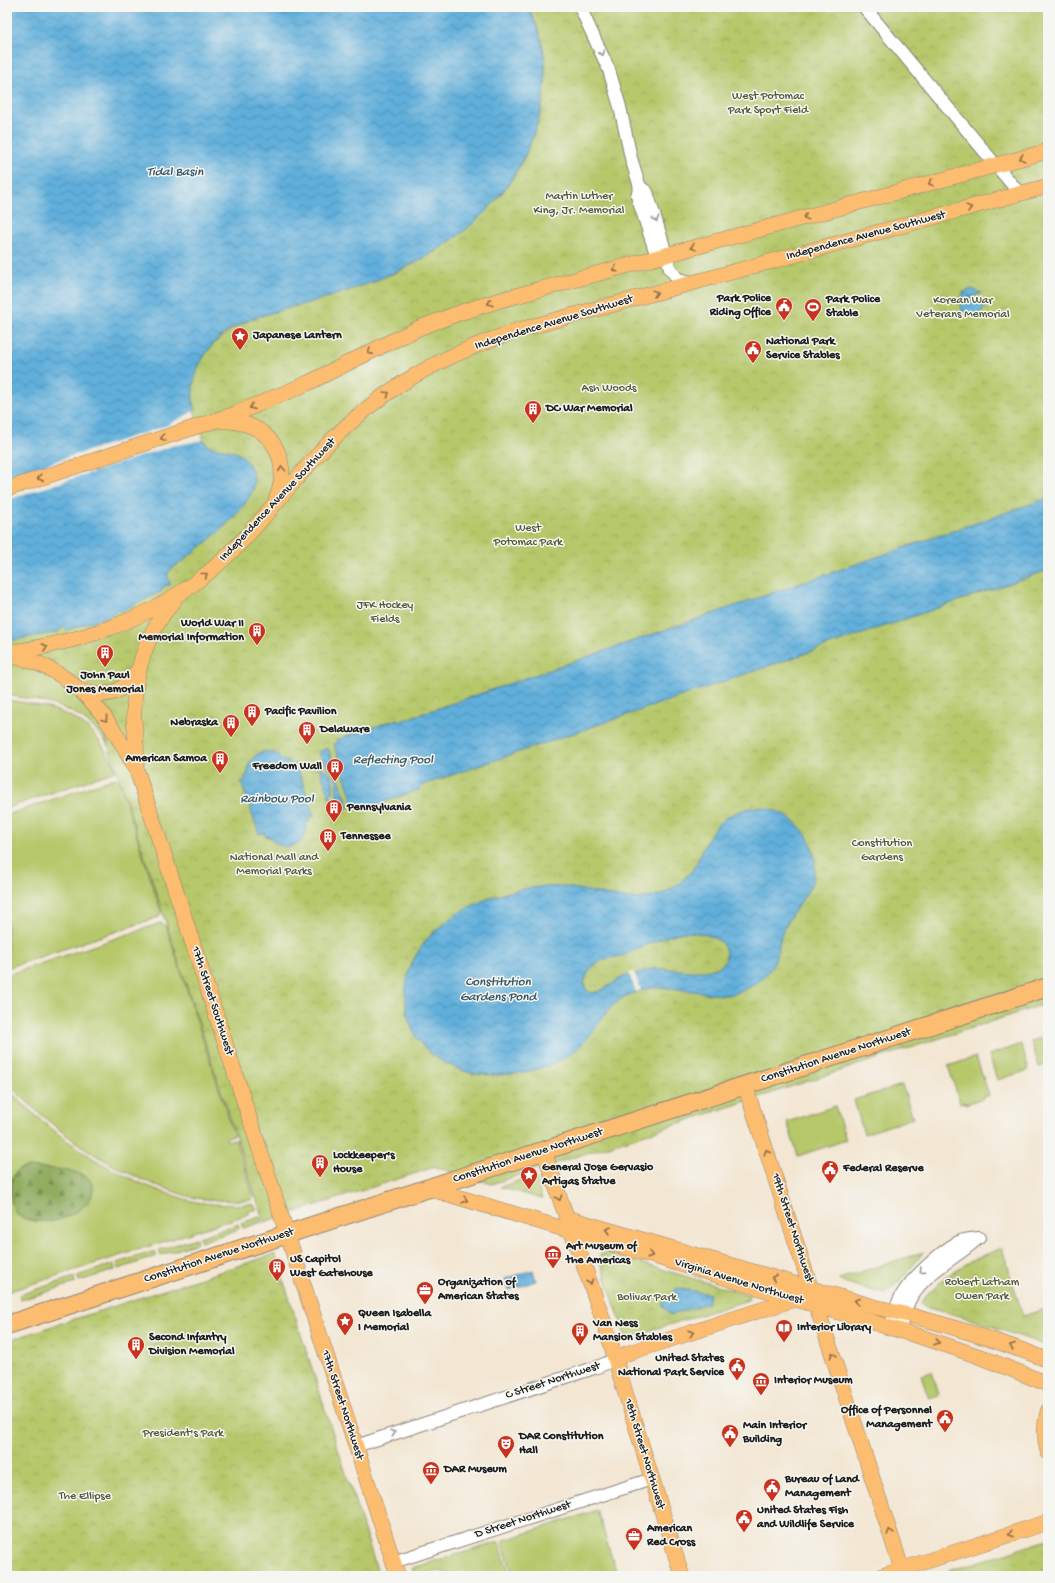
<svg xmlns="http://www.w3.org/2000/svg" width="1055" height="1583" font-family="'Gochi Hand',sans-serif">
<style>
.green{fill:#b6c86b;stroke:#697244}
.forest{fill:url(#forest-firs);stroke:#56643e}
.park{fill:url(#park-crowns);stroke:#697244}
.water{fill:url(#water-waves);stroke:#3e667c;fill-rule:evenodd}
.pier{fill:#f3e6d2}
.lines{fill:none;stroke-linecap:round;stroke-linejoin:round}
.minor-casing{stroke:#888177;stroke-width:14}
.major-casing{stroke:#888177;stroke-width:16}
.highway-casing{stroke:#888177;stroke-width:20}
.minor{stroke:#fff;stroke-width:12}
.major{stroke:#fcbd6f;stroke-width:15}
.highway{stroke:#fcbd6f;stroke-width:18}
.oneway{stroke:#999}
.oneway2{stroke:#8c6c46}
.labels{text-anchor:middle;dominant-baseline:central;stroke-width:3;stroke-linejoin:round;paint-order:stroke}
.park-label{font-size:12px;fill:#525838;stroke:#f6f6f2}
.street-label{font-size:12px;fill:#1c1c1c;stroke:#f6f6f2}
.poi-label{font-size:12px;font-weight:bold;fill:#1c1c1c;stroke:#f6f6f2;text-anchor:start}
.water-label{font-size:13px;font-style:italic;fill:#385768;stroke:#f6f6f2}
</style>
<defs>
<pattern id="forest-firs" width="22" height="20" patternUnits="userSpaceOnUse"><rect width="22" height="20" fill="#90ac5f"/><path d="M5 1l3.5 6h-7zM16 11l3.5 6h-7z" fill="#758b4e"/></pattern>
<pattern id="park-crowns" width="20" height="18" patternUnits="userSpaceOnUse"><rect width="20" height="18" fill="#b6c86b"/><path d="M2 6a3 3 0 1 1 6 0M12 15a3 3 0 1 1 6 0" fill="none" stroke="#9cab5c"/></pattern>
<pattern id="water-waves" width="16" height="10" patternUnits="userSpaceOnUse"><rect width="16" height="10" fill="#61afdb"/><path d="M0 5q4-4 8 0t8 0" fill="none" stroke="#4f8eb1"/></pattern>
</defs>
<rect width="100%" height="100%" fill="#f6f6f2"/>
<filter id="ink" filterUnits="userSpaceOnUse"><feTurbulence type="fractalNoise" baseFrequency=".025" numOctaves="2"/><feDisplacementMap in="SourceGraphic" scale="8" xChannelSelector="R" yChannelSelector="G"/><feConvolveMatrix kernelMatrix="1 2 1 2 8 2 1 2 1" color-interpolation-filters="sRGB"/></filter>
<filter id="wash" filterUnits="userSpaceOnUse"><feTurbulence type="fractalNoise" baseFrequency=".012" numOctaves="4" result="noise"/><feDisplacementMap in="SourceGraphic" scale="16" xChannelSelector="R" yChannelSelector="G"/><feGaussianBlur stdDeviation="0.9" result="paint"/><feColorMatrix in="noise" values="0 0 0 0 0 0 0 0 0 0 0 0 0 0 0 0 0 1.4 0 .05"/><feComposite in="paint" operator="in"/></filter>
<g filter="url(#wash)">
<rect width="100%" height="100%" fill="#f3e6d2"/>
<!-- green -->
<path class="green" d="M7 662C40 665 80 692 98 720 105 731 109 745 115 757 89 709 56 703 7 695Z
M7 700C61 708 93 716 116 771L7 808Z
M115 778 119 780 161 912 159 917 7 968V815Z
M161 923 166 926 234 1135 226 1138 227 1141 235 1139 254 1197 251 1200C233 1201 214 1201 196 1198 182 1195 167 1189 153 1184 96 1161 49 1126 7 1082V975Z
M1048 1036V1064L1039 1067 1031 1041Z
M1021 1044 1029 1070 997 1080 989 1055Z
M976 1057 989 1095 983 1097V1098L966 1104 965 1102 960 1103 948 1066Z
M902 1085 913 1118 864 1134 854 1100Z
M7 1088C50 1132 99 1168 158 1190 169 1194 181 1198 192 1201 211 1205 231 1205 250 1204L254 1205 257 1209 249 1211V1214L7 1292Z
M835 1106 846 1140 798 1156 787 1122Z
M260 1217 262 1222 243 1228 241 1223Z
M238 1224 239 1229 201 1242 199 1237Z
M196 1238 197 1243 161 1255 159 1250Z
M155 1251 157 1256 119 1269 117 1263Z
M923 1252V1253C916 1261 894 1290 886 1292 878 1294 849 1283 840 1281L839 1279Z
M114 1264 115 1270 79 1281 77 1276Z
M74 1277 75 1283 21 1300 19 1295Z
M932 1372 939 1395 929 1398 921 1375Z
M597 1510 616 1571 600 1576H513L502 1541Z
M499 1542 510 1576H452C440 1567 427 1574 415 1576L412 1568Z"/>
<!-- forest -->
<path class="forest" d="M29 1167C45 1169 69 1168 83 1175 89 1178 93 1183 93 1189 92 1206 72 1215 58 1220 47 1223 25 1222 17 1214 9 1206 9 1181 15 1173 19 1168 24 1168 29 1167Z"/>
<!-- park -->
<path class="park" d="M527 7H1048V1003L492 1184 435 1167 264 1222 105 736C81 689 50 677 7 653V641L58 632 60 629 66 628 68 630 74 628 112 614 118 610 120 612 162 591V588L167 585V574L170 570 188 557 252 492C254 484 253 479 251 471 240 439 213 457 203 440 200 435 199 428 197 423 181 373 207 339 252 319 312 299 385 286 438 249 451 241 462 230 473 220 481 213 491 206 498 198 519 173 534 141 541 109 548 73 547 39 527 7Z
M535 1175 542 1199 500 1187Z
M1002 1248 1023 1316 1048 1308V1346L964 1317 924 1307 921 1304C923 1298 928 1294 933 1289 952 1269 975 1258 1002 1248Z
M607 1253 749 1295 748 1300 626 1338 599 1258 601 1254Z
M275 1254 379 1576H7V1341Z
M1048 1540V1576H933Z"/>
<!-- water -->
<path class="water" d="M7 7H527C550 43 549 88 536 128 501 232 408 275 308 303 278 311 234 319 214 343 192 369 188 393 198 425 200 431 201 439 206 444 217 452 233 446 244 458 252 466 256 479 253 489 245 515 192 554 170 570 166 576 168 579 171 585H167L162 588V591L120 612 118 610 113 613 112 615 67 630 65 628 60 629 59 632 7 641Z
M971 289 982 293 967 299 986 305 981 312 973 315 963 312 959 302 964 292Z
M1048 498V570L420 786 421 789 361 810 359 807 355 808 334 744 337 743 336 740 397 719 398 722Z
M328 748 349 807 338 811 336 778 328 768 318 752Z
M265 751 277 754 285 762 289 761 290 765 296 763 314 816 308 818 310 822 306 823C309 847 282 855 269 836L266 837 264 833 259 834 241 782 246 780 245 776 248 774C247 762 254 754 265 751Z
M319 766H320C322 769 325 770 328 772 336 780 333 791 330 799Z
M759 807C799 811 828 850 809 889 802 902 791 914 784 928 780 937 779 947 776 957 769 978 749 991 728 995 702 995 664 982 639 991 606 1002 605 1019 584 1042 560 1069 512 1078 477 1074 454 1070 430 1058 417 1038 402 1013 402 982 415 957 441 909 510 883 562 887 595 889 626 906 659 895 672 890 687 878 695 866 700 857 703 847 708 839 718 818 737 809 759 807ZM684 932C698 932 728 936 726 957 726 962 721 966 717 968 698 975 675 968 656 969 649 969 642 971 635 974 630 975 625 976 621 978 614 982 589 1003 585 986 583 977 591 967 598 963 605 958 615 958 624 955 644 947 662 936 684 932Z
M533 1270 536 1281 509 1290 505 1279Z
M677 1288 710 1294 708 1303 670 1315 662 1304Z"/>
<!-- pier -->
<path class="pier" d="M194 411 203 440 172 446 7 500V477L165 426Z
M634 972 641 990 636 992 629 973Z"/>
</g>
<g filter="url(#ink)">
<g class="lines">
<defs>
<path id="minor" d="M580 7 609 70 620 107 631 158 640 187 647 192 662 240 670 269 678 279 692 282
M864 7 1020 194
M640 187 637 196 657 257
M890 1328C894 1316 896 1303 903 1293 913 1277 944 1248 961 1241 966 1239 973 1239 979 1238
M899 1331C903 1320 905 1308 910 1299 925 1272 955 1259 976 1240
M356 1446 600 1366 615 1359
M393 1562 652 1479"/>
<path id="major" d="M222 421C268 420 294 456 276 500
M7 489 235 414 306 384 382 346 419 328 459 313 497 301 1048 151
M7 653C78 642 142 623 200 579 249 542 283 490 326 446 382 388 442 355 519 330L1048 186
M10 656C54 662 91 694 114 731 122 743 128 756 136 768L398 1576
M80 690C106 699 123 694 138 670
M136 768C138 751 135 735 134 719 133 676 145 633 174 601
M745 1085 904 1576
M544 1151C565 1217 591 1281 612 1347L615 1359 682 1576
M428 1188 928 1339 978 1356 1048 1384
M567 1218 875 1307C934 1320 991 1338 1048 1360
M615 1359 628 1353 795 1299
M1048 1411C1044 1425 1044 1438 1048 1452
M881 1576 1048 1522"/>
<path id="highway" d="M7 1325 1048 987"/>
</defs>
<!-- minor casing -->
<use href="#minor" class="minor-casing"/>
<!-- major casing -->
<use href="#major" class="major-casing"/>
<!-- highway casing -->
<use href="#highway" class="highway-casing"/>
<!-- minor -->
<use href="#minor" class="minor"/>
<!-- major -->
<use href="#major" class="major"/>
<!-- highway -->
<use href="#highway" class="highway"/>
</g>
<!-- one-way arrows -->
<defs><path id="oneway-chevron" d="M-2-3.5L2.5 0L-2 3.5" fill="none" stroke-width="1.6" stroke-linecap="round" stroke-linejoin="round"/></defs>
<g class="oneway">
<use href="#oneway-chevron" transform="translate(602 53) rotate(67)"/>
<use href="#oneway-chevron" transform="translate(656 219) rotate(72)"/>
<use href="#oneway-chevron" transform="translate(922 1271) rotate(136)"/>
<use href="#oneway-chevron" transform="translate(393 1433) rotate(-18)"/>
</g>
<g class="oneway2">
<use href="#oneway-chevron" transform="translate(1022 158) rotate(165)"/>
<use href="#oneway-chevron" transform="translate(931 183) rotate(165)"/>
<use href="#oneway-chevron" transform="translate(969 208) rotate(-15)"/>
<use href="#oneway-chevron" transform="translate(806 217) rotate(165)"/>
<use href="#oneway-chevron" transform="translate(693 247) rotate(165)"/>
<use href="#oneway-chevron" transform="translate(615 269) rotate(165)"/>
<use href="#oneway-chevron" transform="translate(655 293) rotate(-15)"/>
<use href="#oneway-chevron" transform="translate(490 303) rotate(162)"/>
<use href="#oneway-chevron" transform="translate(370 352) rotate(153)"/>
<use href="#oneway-chevron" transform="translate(387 394) rotate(-35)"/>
<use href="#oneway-chevron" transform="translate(252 407) rotate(159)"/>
<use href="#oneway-chevron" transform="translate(163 438) rotate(162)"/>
<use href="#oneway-chevron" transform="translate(282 469) rotate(-95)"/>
<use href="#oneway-chevron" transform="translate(40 478) rotate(162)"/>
<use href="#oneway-chevron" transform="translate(205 575) rotate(-38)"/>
<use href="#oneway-chevron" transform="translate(45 647) rotate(-11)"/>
<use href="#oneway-chevron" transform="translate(105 719) rotate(52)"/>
<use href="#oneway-chevron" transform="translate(767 1152) rotate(-108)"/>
<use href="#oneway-chevron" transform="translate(559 1198) rotate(71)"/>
<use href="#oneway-chevron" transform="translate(465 1200) rotate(17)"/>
<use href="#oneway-chevron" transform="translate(608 1230) rotate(-164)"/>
<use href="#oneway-chevron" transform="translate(650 1255) rotate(17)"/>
<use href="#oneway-chevron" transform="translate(774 1278) rotate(-164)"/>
<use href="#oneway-chevron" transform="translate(590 1282) rotate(71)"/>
<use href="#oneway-chevron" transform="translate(857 1301) rotate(-164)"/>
<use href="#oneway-chevron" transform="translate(691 1333) rotate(-18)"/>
<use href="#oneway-chevron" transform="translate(937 1342) rotate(19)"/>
<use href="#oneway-chevron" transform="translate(1012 1346) rotate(-160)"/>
<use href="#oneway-chevron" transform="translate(833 1355) rotate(-108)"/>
<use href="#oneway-chevron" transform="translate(890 1532) rotate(-108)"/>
<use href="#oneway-chevron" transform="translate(1011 1534) rotate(162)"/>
</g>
</g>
<!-- icons -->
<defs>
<symbol id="civic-pin" viewBox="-11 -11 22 30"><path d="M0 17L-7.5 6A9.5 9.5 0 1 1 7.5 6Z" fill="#c8321e" stroke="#f6f6f2"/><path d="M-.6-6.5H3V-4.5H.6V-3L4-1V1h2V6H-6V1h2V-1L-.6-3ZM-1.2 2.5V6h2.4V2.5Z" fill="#fff"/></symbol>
<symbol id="stadium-pin" viewBox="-11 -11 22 30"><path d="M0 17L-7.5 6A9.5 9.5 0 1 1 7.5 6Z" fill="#c8321e" stroke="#f6f6f2"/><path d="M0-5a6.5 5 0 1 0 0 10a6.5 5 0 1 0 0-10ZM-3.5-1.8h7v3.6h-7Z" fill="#fff"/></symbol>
<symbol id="sight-pin" viewBox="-11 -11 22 30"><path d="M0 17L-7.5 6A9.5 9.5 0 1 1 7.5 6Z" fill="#c8321e" stroke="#f6f6f2"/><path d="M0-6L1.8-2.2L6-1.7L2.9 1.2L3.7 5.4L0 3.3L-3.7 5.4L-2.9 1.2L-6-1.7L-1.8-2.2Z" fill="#fff"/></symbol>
<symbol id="building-pin" viewBox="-11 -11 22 30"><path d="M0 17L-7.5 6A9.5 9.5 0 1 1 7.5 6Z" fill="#c8321e" stroke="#f6f6f2"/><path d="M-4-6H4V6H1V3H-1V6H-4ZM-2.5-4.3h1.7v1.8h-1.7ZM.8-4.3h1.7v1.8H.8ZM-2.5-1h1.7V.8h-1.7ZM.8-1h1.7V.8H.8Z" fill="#fff"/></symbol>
<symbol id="museum-pin" viewBox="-11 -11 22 30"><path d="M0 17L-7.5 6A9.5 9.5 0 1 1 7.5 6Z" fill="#c8321e" stroke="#f6f6f2"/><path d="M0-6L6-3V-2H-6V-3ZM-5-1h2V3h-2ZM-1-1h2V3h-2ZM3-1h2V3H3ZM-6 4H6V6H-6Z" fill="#fff"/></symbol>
<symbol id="office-pin" viewBox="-11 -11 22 30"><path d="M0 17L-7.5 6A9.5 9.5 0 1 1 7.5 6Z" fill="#c8321e" stroke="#f6f6f2"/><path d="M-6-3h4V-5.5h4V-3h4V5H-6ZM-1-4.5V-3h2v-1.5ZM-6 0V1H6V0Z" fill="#fff"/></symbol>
<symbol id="library-pin" viewBox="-11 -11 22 30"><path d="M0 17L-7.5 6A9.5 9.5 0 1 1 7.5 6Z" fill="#c8321e" stroke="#f6f6f2"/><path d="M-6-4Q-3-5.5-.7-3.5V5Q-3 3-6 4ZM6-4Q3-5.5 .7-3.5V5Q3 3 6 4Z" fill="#fff"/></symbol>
<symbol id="theatre-pin" viewBox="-11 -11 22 30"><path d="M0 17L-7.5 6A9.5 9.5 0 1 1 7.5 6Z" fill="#c8321e" stroke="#f6f6f2"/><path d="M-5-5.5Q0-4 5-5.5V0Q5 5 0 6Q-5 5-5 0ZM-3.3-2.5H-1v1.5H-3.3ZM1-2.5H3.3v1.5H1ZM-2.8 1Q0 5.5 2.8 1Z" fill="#fff"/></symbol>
</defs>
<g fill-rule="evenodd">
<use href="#civic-pin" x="774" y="296" width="20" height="27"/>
<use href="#stadium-pin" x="803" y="297" width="20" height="27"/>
<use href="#sight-pin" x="230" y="326" width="20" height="27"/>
<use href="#civic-pin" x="743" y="339" width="20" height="27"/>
<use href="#building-pin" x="523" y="399" width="20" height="27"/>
<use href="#building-pin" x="247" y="621" width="20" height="27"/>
<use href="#building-pin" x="95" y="643" width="20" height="27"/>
<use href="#building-pin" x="242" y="702" width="20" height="27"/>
<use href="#building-pin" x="221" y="713" width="20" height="27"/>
<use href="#building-pin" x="297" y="720" width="20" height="27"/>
<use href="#building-pin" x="210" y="749" width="20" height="27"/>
<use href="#building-pin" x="325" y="757" width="20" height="27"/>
<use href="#building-pin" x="324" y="798" width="20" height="27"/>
<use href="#building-pin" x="318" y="827" width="20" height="27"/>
<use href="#building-pin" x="310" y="1153" width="20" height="27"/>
<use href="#civic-pin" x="820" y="1159" width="20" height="27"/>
<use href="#sight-pin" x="519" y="1165" width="20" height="27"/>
<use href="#museum-pin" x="543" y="1244" width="20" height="27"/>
<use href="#building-pin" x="267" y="1257" width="20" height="27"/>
<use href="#office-pin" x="415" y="1280" width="20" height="27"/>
<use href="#sight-pin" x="335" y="1311" width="20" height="27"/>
<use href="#library-pin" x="774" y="1318" width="20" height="27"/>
<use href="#building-pin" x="570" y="1321" width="20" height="27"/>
<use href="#building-pin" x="126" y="1335" width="20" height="27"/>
<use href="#civic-pin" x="727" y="1356" width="20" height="27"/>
<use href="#museum-pin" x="751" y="1371" width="20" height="27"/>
<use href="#civic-pin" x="935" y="1408" width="20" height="27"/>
<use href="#civic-pin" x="720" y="1423" width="20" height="27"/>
<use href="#theatre-pin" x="496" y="1434" width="20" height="27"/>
<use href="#museum-pin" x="421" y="1460" width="20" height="27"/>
<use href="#civic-pin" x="762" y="1477" width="20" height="27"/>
<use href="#civic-pin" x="734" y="1508" width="20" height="27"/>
<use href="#office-pin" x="624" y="1526" width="20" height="27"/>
</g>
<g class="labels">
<!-- park labels -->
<g class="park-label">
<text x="768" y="97">West Potomac<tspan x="768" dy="14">Park Sport Field</tspan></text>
<text x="579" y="197">Martin Luther<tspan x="579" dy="14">King, Jr. Memorial</tspan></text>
<text x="963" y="301">Korean War<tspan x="963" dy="14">Veterans Memorial</tspan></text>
<text x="609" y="389">Ash Woods</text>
<text x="528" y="529">West<tspan x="528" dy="14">Potomac Park</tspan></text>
<text x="385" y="606">JFK Hockey<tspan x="385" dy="14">Fields</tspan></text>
<text x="882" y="844">Constitution<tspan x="882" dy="14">Gardens</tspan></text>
<text x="274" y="858">National Mall and<tspan x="274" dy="14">Memorial Parks</tspan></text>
<text x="982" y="1283">Robert Latham<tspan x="982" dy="14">Owen Park</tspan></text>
<text x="647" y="1298">Bolivar Park</text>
<text x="183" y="1434">President's Park</text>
<text x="85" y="1497">The Ellipse</text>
</g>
<!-- street labels -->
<g class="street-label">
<text transform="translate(866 236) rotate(-15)">Independence Avenue Southwest</text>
<text transform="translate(554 323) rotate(-17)">Independence Avenue Southwest</text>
<text transform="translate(278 500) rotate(-47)">Independence Avenue Southwest</text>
<text transform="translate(212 1001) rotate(72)">17th Street Southwest</text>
<text transform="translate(836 1056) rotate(-18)">Constitution Avenue Northwest</text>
<text transform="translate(528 1156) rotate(-18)">Constitution Avenue Northwest</text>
<text transform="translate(792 1228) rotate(72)">19th Street Northwest</text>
<text transform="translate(219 1256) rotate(-18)">Constitution Avenue Northwest</text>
<text transform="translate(739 1282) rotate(17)">Virginia Avenue Northwest</text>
<text transform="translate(553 1381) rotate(-18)">C Street Northwest</text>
<text transform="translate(342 1405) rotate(72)">17th Street Northwest</text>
<text transform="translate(644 1454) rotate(73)">18th Street Northwest</text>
<text transform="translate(523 1520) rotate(-18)">D Street Northwest</text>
</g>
<!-- poi labels -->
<g class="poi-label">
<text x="771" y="299" text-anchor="end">Park Police<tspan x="771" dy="14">Riding Office</tspan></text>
<text x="826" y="300">Park Police<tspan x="826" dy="14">Stable</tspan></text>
<text x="253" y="336">Japanese Lantern</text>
<text x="766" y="342">National Park<tspan x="766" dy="14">Service Stables</tspan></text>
<text x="546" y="409">DC War Memorial</text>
<text x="244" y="624" text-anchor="end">World War II<tspan x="244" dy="14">Memorial Information</tspan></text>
<text x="105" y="676" text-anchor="middle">John Paul<tspan x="105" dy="14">Jones Memorial</tspan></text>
<text x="265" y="712">Pacific Pavilion</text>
<text x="218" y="723" text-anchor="end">Nebraska</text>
<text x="320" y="730">Delaware</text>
<text x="207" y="759" text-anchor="end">American Samoa</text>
<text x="322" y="767" text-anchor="end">Freedom Wall</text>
<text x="347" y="808">Pennsylvania</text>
<text x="341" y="837">Tennessee</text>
<text x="333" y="1156">Lockkeeper's<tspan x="333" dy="14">House</tspan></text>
<text x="542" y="1168">General Jose Gervasio<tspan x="542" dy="14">Artigas Statue</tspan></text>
<text x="843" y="1169">Federal Reserve</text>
<text x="566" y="1247">Art Museum of<tspan x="566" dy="14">the Americas</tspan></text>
<text x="290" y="1260">US Capitol<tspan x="290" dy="14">West Gatehouse</tspan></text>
<text x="438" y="1283">Organization of<tspan x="438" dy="14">American States</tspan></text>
<text x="358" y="1314">Queen Isabella<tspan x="358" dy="14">I Memorial</tspan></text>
<text x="593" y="1324">Van Ness<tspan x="593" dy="14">Mansion Stables</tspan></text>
<text x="797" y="1328">Interior Library</text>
<text x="149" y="1338">Second Infantry<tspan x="149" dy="14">Division Memorial</tspan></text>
<text x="724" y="1359" text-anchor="end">United States<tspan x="724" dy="14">National Park Service</tspan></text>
<text x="774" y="1381">Interior Museum</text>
<text x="932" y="1411" text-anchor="end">Office of Personnel<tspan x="932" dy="14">Management</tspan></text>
<text x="743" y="1426">Main Interior<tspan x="743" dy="14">Building</tspan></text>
<text x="519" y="1437">DAR Constitution<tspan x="519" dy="14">Hall</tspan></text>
<text x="444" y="1470">DAR Museum</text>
<text x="785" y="1480">Bureau of Land<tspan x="785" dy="14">Management</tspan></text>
<text x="757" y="1511">United States Fish<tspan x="757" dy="14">and Wildlife Service</tspan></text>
<text x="647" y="1529">American<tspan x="647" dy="14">Red Cross</tspan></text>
</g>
<!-- water labels -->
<g class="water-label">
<text x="175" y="172">Tidal Basin</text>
<text x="393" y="760">Reflecting Pool</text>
<text x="277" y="799">Rainbow Pool</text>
<text x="498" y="982">Constitution<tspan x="498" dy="15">Gardens Pond</tspan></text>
</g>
</g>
<!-- margin -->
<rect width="1055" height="1583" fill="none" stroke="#f6f6f2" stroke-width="24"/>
</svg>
